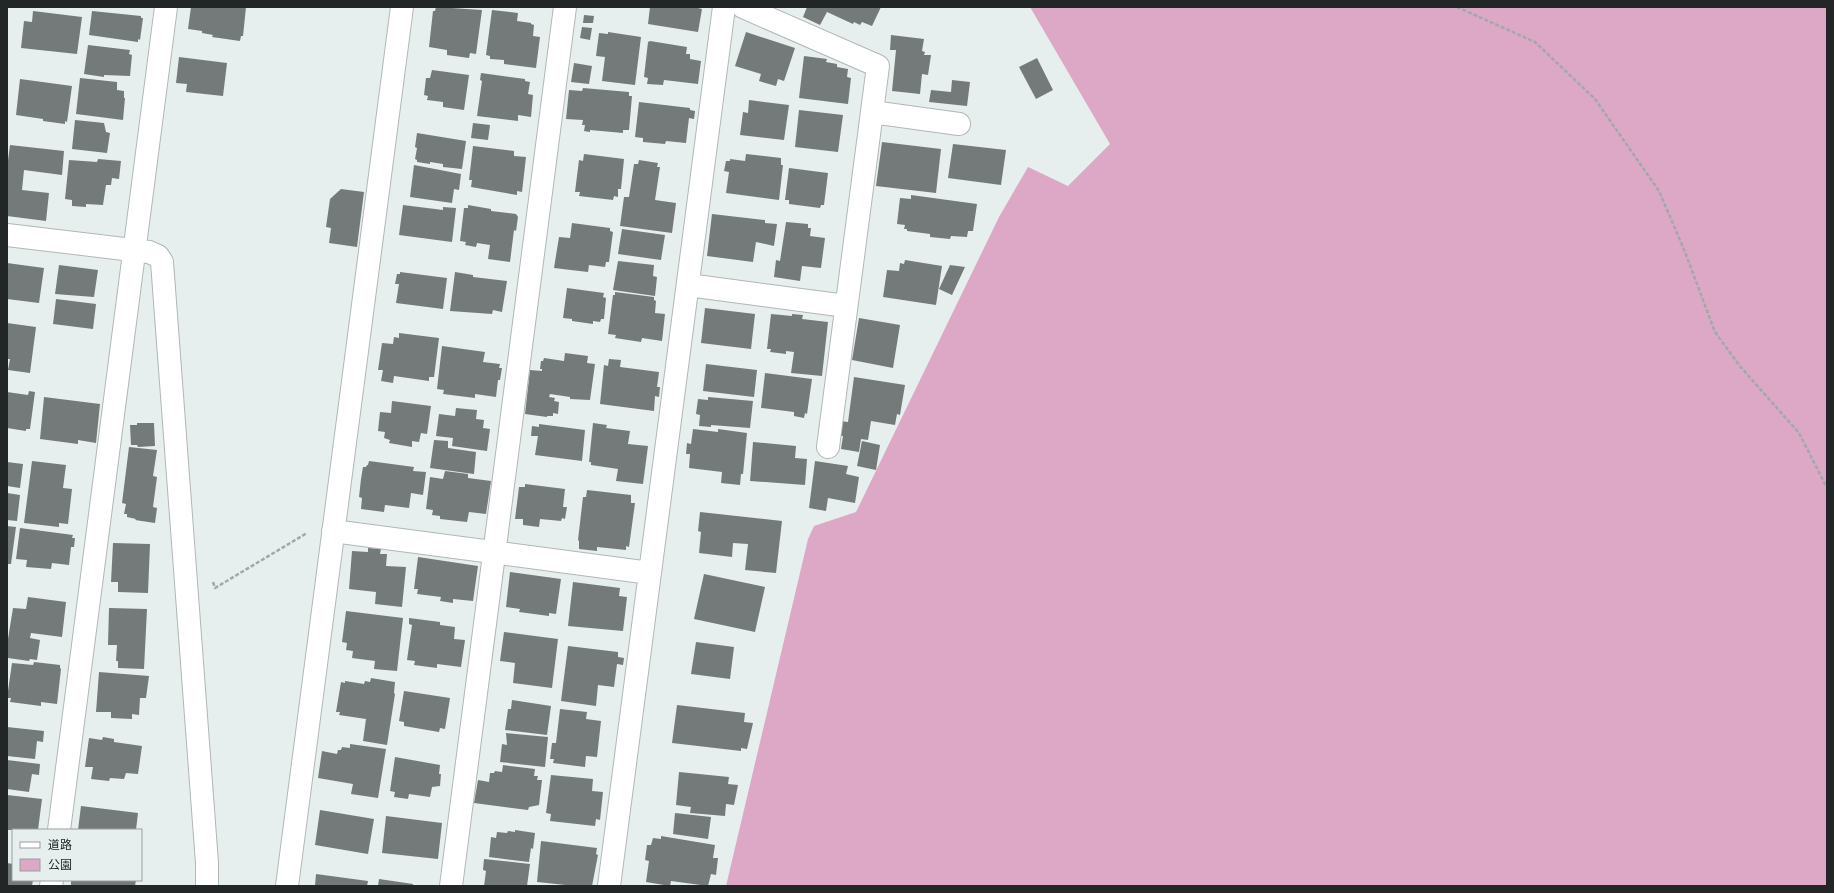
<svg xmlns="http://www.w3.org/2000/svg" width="1834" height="893" font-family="'Varela Round','Noto Sans JP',sans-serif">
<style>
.green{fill:#dda8c6}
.building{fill:#737a79}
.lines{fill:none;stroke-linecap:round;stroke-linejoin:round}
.minor-casing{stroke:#b0b7b6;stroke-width:24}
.path{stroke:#a2a8a8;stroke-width:2.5;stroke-dasharray:4 2;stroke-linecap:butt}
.minor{stroke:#fff;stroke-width:22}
</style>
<rect width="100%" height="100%" fill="#e7efee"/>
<!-- green -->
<path class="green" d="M1030 7H1827V886H726L808 539 814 526 856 512 999 217 1028 167 1068 186 1110 144Z"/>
<!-- building -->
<path class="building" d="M191 7H246L243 36H241L240 41 212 37 213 35 202 33V31L188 29Z
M436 7 482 10 476 54 470 53 469 58 447 55V50L429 47 433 11H435Z
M650 7H694L702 9 698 32 648 24Z
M807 7H881L872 26 862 22 860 25 854 22 853 24 827 12 820 25 803 17Z
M492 10 518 13 517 21 531 23V24L534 25 533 36 540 37 536 68 504 64V60L490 59V56L486 55Z
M33 11 82 17 77 54 21 48 24 21 32 22Z
M92 11 141 16V18H143L140 40 138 39V42L89 35Z
M584 15 594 16 593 23H583Z
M582 27 592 28 590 40 580 38Z
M608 32 641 37 635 85 602 81 605 57 596 56 599 33 608 34Z
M746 32 795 48 784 81 778 79 776 86 759 81 761 74 735 66Z
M891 35 924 39 922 51 925 52 924 55H931L928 75 922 74 920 94 892 91 896 50H890Z
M650 41 687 47 686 54H690V59L701 61 698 84 664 80 663 85 647 84 648 78 644 77 648 42Z
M88 45 130 50 129 54 132 55 130 76 104 75V77L84 74Z
M804 56 827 59 826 62 837 64V67L848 69 847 77 851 78 848 104 799 98Z
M179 57 227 63 223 96 186 92 187 84 176 83Z
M1037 58 1053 90 1036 99 1019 67Z
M574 63 592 66 589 84 571 82Z
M432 70 469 75 464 110 443 107V102L427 100 428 96 424 95 426 78H430Z
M481 73 525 79V81L530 82 528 94 533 95 531 117 518 115V121L477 116 482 81 480 80Z
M80 78 117 82V90L124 91V98H125L123 120 76 114Z
M20 79 72 86 67 122 65 121V124L43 121V119L16 115Z
M952 80 970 82 967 106 929 102 931 90 951 92Z
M583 88 629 92V96H632L629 130H623V133L590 130V132L584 131 585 125H582L583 120 566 119 569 90 582 91Z
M749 100 789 105 784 140 740 135 743 112 748 113Z
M639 102 690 108V110L695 111 694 119 689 118 686 143 666 141 665 144 643 142V138L635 137Z
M799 110 843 115 838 152 795 147Z
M75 120 104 123 106 132 110 133 107 153 72 149Z
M473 123 490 125 488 140 471 138Z
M417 133 466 141 462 169 443 167V164L430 162V164L417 162V160L415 159 417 148 415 147Z
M882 142 941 149 936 193 876 186Z
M953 144 1006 150 1001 185 948 178Z
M10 145 64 151 62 175 24 170 22 190 49 193 46 221 7 216 8 189H7V168Z
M473 146 514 151V156L526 157 522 192 517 191V195L471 187 472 180H469Z
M584 154 624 159 621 189H618V197L614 196 613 200 579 196 580 192H575L579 160 583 161Z
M746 154 781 158V165H783L779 200 726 193 729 172 724 171 726 161H730V159L745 161Z
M98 159 121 161 119 179 112 178 111 185H106L103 205 86 204V207L72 206V200L65 199 69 160 97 162Z
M639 160 658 163 657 167H660L655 200 676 203 672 233 620 226 624 197H629L634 164H638Z
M414 165 461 174 459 190 454 189 452 203 410 197Z
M789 168 828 173 824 205H821L820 208 789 204V200H785Z
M341 189 364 192 357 247 329 243 331 228 326 227 330 199Z
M911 195 977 204 973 231H968L967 237 951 236 950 239 930 237V234L907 231V229H904L905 225 897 224 900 198 911 199Z
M403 205 443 210V207L456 208 452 242 399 235Z
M468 205 491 209V211L516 214 518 217 516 231 514 230 510 262 488 259 490 245 477 243 476 247 465 245 466 242 460 241 464 208H468Z
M712 214 765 220V223L777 224 774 246 756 242 753 262 707 256Z
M786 222 808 224V228H811L810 236 825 238 821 268 802 266 800 281 774 277 776 260 780 261Z
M572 223 610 228V231L613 232 609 262H606L605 267 589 265 588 272 554 268 559 237 570 238Z
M622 229 665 235 661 260 618 254Z
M905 260 942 266 936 305 883 297 887 270 899 271 900 263 904 264Z
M618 261 654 265 653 276 657 277 655 296 613 290Z
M7 263 44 268 39 303 7 299Z
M59 265 98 270 94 297 55 294Z
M950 265 965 267 952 295 939 289Z
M400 272 447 278 443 309 396 303 399 284H395L397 274H400Z
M455 272 473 275V277L507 281 502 312 493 310 492 314 450 311Z
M567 288 604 293 603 297 606 298 604 319H601L600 322 593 321V324L572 321V319L563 318Z
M615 292 654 297V300L656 301 655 313 665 314 662 341 642 338 641 342 615 338 616 335 608 334 613 295H615Z
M56 299 96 304 93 329 53 324Z
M705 308 755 314 751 349 701 343Z
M771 314 792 316V314L803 315 802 319 828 322 822 376 791 373 794 352 786 351V354L770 352 771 349H767Z
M859 318 900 325 893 368 852 360Z
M7 323 36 327 30 373 8 370 10 359H7Z
M399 333 439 338 434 377H429V381L394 376 393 383 381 381 383 370H378L382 343 393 344 394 337 399 338Z
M442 346 485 352 483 362 500 364 499 368H502L500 380H498L496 397 475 394V398L443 394 444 390 437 389Z
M565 353 588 356 587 363 595 364 590 400 570 399V397L550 394 549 397 555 398 554 401 559 402 558 414 553 413V416H547V417L525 414 530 370 542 371V369H540L541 361H543L544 358 564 361Z
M609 359 621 360 620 367 659 372 657 387H660L659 397 655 396 654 411 600 404 604 365 608 366Z
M706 364 757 370 754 397 703 391Z
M765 373 812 379 807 414 805 413 804 418 794 416V412L761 408Z
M854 377 905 385 900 415 897 414 895 425 871 421 868 440 861 439 859 452 841 449 843 436H839L841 421 848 422Z
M29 391 35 392 30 429H26V431L7 428V392L28 395Z
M44 397 100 404 96 443 78 440V444L40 439Z
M708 397 753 401 750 428 711 425V427L699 426 700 415 696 414 698 399 708 400Z
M392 401 431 406 427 434 421 433 419 442 412 441V447L389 443 390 440 384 438 385 432 378 431 380 412 391 413Z
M456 408 477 410 476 419 484 420 483 428 490 429 487 451 452 446 453 438 436 436 439 414 455 416Z
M137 423H154L155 446 138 447 137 445H131L130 425H137Z
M593 423 607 425 606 428 630 431 628 444 648 446 643 484 616 481 618 469 591 465V462H589Z
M539 424 585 430 582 461 535 455 538 436H531L532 426 539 427Z
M693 429 718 432V429L747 433 743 474H741L740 485 721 483 722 472 689 468 690 454H686L687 443 691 444Z
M434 440 448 441V448L476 452 474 474 430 468Z
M862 441 880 445 876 470 857 466Z
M753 442 796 446 795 458 807 459 805 485 750 481Z
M129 447 157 450 153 476 157 477 153 507 157 508 155 523 135 520 136 519 127 517V514H124L126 504 122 503Z
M32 461 66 465 63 488 72 489 68 524 59 523V527L24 523Z
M369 461 414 467 413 471 426 472 423 495 411 493 409 508 385 505 384 512 361 509 362 498 359 497 361 479 363 467H366L367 465H368Z
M815 461 848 466 846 474 859 477 855 503 828 498 826 511 809 508Z
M7 462 23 464 20 488 7 486Z
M445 471 468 474V478L491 481 486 514 469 512 467 522 440 519V516L432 515 433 510 426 509 430 477 443 479Z
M525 484 565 489 563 507H567L565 519 562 518 561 521 540 519 539 527 523 525V519H515L519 487H525Z
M587 490 631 495V503H635L629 547 626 546V550L597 547V551L579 549V541L578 540 583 497H586Z
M7 493 20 495 17 521 7 520Z
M700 512 782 521 776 573 745 570 748 544 733 543 732 557 699 553 701 532 698 531Z
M7 526 16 527 11 564H7Z
M20 528 73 535 72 538H75L74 547H71L69 565 52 563 51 569 26 567 27 560 16 559Z
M113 543 150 544 148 593 118 592V582H111Z
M368 548 381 549 380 554H387L386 566 406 567 402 607 375 604 376 592 349 589 352 551 368 552Z
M418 557 478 566 473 601 453 599V603L440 601 441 597 417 594 418 589H414Z
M510 572 561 579 556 614 549 613V616L519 612 520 609 506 607Z
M704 574 765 587 755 632 694 619Z
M573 582 620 588 619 596 627 597 623 631 568 626Z
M28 597 66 602 62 637 31 633 30 638 40 640 37 660 30 659 29 661 8 658 7 645 13 608 26 609Z
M109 608 147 609 144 669 118 668V661H116L117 645H108Z
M346 611 403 618 397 671 374 669 375 661 352 658 353 651 346 650 347 643 342 642Z
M409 618 440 622V625L455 627 454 639 465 640 461 667 437 664V668L414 665 415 661 407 660 412 625 409 624Z
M504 632 558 639 552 688 513 683 515 663 500 661Z
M696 642 734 647 730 679 691 674Z
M568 646 618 652V657L624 658 623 665 617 664 614 687 598 685 596 706 561 701Z
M34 662 60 665V668L61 669 57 704 41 702V706L10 702 11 698H7L12 663 33 665Z
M99 672 149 676 146 698H140L139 715 132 714V719L111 718V712H96Z
M371 678 395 682 394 693 395 694 387 745 363 741 366 719 339 715 340 712H336L341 682 345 683V681L364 684 365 681 370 682Z
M404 691 450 698 445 729 440 728 439 732 404 726V722L399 721Z
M512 700 551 706 547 735 505 730 508 709H511Z
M677 705 745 713 744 722 753 723 747 749 741 748V751L672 743Z
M560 709 587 712 586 719 601 721 597 757 586 756 585 767 553 763 554 759H550L552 743H556Z
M7 727 44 731 43 742 37 741 35 759 7 756Z
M506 733 548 737 545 767 500 762 502 744 507 745Z
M103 737 114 739V742L142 746 138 774 126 773 124 779 110 778 109 781 91 779 93 767H85L89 738 102 740Z
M350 744 386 749 378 798 351 794 353 784 318 778 322 751 337 754 338 750H341L342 747 350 748Z
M395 757 440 765 439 774H441L440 786 432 787 430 797 409 794 408 799 394 797 395 792 390 791Z
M7 760 40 764 39 775 32 774 29 792 7 789Z
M503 765 535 769 534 776H538L537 780H542L539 805 529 807 528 810 474 803 478 780 489 782 490 773H494L495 771 502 772Z
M679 772 729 777 728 784 738 785 734 805 726 804 725 816 690 813 691 807 676 805Z
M551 775 593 779 592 791 603 792 600 820 596 819 595 826 550 821 551 814 546 813Z
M7 795 42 799 38 830H7Z
M81 806 138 813 136 830H78Z
M320 810 374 819 368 854 315 845Z
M675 813 711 817 708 839 673 834Z
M386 816 442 823 438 859 382 853Z
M515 830 535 833 533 849 531 848 529 862 489 857 491 837 496 838 497 832 507 833 508 831 515 832Z
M661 836 715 845 713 858H718L716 875 711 874 708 886 671 881 670 886 646 882 649 861 645 860 647 845H651L653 838 661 839Z
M541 841 597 848 596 854 598 855 592 886H575L537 882Z
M484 859 530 864 527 886H484L486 871 483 870Z
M7 863 13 864V880H33L32 886H7Z
M316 874 368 881 367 886H315Z
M379 879 413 884V886H378Z
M71 880H136L135 886H71Z"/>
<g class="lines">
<defs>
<path id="minor" d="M743 7 878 66 828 447
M872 112 959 124
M7 235 149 252 158 256 162 262 207 863V886
M688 285 846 306
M333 531 650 573
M59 830 166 7
M51 886 52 880
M287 886 402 7
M451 886 565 7
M609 886 724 7"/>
</defs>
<!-- minor casing -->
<use href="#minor" class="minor-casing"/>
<!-- path -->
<path class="path" d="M1457 7 1535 42 1595 99 1659 191 1685 252 1715 332 1739 365 1799 433 1827 488
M213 582 215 588 307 533"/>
<!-- minor -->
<use href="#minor" class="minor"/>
</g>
<!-- border -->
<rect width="1834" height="893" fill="none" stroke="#232626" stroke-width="16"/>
<!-- legend -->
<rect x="12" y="829" width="130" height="52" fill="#e7efee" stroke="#999f9e"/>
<rect x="20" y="842" width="20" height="6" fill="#ffffff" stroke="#999f9e"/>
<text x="48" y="849" font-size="12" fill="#232626">道路</text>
<rect x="20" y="859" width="20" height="12" fill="#dda8c6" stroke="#999f9e"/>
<text x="48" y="869" font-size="12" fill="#232626">公園</text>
</svg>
